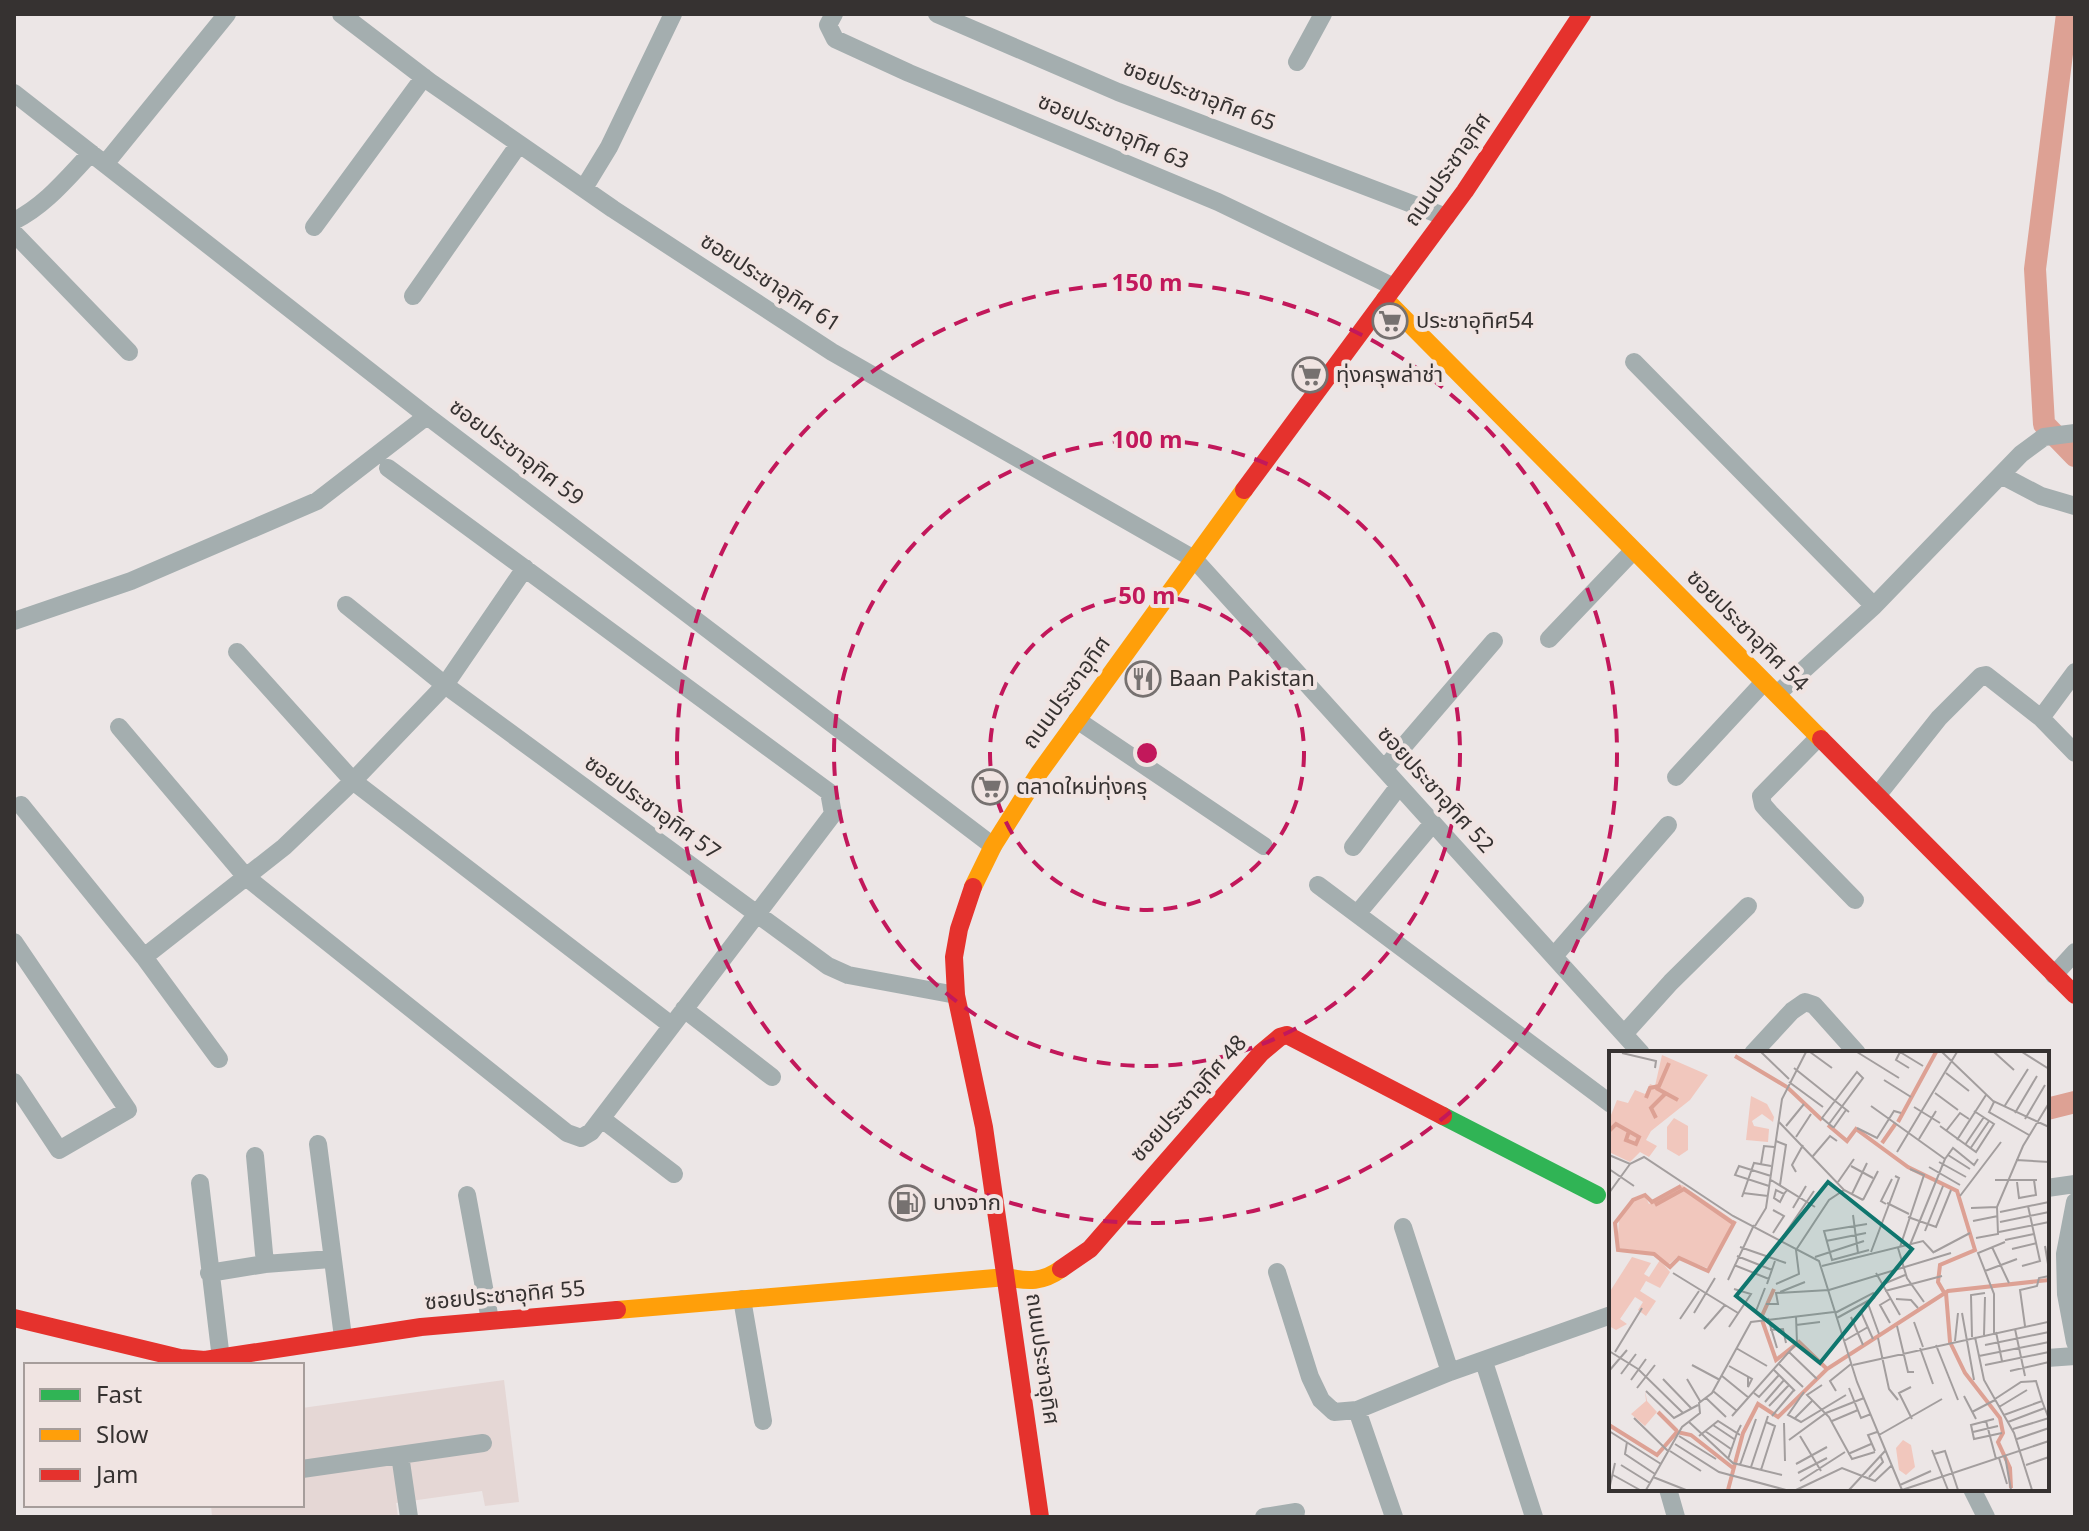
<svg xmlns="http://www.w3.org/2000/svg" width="2089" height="1531" font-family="Georgia,'Noto Sans Thai',serif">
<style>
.built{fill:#e5d7d5}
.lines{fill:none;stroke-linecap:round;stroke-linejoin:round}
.canal{stroke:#dda194;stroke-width:22}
.street{stroke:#a4aeaf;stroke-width:18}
.fast{stroke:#30b455;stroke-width:18}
.slow{stroke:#ff9f0a;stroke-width:18}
.jam{stroke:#e5322d;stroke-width:18}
.ring{fill:none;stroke:#c2185b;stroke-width:4;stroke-dasharray:14 10}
.labels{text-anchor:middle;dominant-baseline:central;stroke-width:8;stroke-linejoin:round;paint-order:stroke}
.street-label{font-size:22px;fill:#363231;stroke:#f0e4e2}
.poi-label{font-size:22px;fill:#363231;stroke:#f0e4e2;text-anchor:start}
.inset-river{fill:none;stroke:#dda194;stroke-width:4}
.inset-road{fill:none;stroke:#a39e9e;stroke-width:2}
.view{fill:#0f766e;fill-opacity:0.15;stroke:#0f766e;stroke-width:4}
.inset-edge{fill:none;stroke:#363231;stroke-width:4}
.centre{fill:#c2185b;stroke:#f0e4e2;stroke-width:4}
.ring-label{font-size:24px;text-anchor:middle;font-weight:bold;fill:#c2185b;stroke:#f0e4e2;stroke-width:8;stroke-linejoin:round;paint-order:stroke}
</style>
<rect width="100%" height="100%" fill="#ece6e6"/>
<!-- built -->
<path class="built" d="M504 1380 519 1502 485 1506 482 1491 396 1503 398 1517H212L211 1505H302V1408Z"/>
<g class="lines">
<!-- canal -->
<path class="canal" d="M2067 14 2035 269 2044 424 2075 456
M2047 1109 2075 1102"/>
<!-- street -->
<path class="street" d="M341 14 430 82 613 209 832 352 1194 559 1641 1053
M834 14 828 25 835 39 909 73 1218 202 1394 287
M937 14 1118 92 1446 217
M1297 62 1323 14
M14 93 427 416 993 846
M105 164 227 14
M584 188 609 147 673 14
M14 221C46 205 67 178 91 153
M314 227 424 77
M14 233 129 352
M413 296 519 144
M1634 362 1874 606
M2001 475 2041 496 2075 506
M346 605 445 685 828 966 848 975 956 995
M14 621 131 581 317 501 427 416
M1549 639 1633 551
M237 652 353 781 671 1025
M2075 672 2041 718 2075 753
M1777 694 1874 606 2021 454 2044 437 2075 433
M1077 720 1264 846
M119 727 246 877 567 1133 581 1138 591 1132 833 814 829 792 388 468
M1819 737 1761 796 1763 805 1770 813 1855 900
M1384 769 1494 641
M1676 777 1764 682
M1877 796 1939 718 1981 676 1986 675 2041 718
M21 805 144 957 219 1059
M1353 847 1399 786
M1318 885 1611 1104
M1357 914 1433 823
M14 942 128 1110 59 1150 14 1082
M1554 956 1668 825
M144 957 284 847 353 781 445 685 525 568
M2054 975 2075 952
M684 1009 772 1077
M1624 1034 1671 982 1748 906
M1753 1053 1792 1011 1805 1002 1814 1005 1857 1053
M602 1119 674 1174
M318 1144 343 1337
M255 1156 265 1264
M200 1183 221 1359
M2047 1188 2075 1184
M467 1195 490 1320
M2075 1202 2065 1254 2066 1294 2075 1342
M1403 1227 1450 1372
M1277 1272 1310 1377 1321 1400 1334 1412 1357 1410 1450 1372 1611 1315
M209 1273 265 1264 331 1259
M742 1299 763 1421
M2047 1358 2075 1356
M1484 1362 1534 1517
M1357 1410 1394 1517
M400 1455 409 1517
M302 1469 483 1443
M1668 1489 1676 1517
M1972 1489 1986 1517
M1264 1517 1296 1512"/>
<!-- fast -->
<path class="fast" d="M1443 1116 1597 1195"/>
<!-- slow -->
<path class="slow" d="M1385 299 1821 739
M973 887 993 846 1039 773 1244 490
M617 1310 1007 1277C1028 1282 1043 1282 1061 1269"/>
<!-- jam -->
<path class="jam" d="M1244 490 1465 191 1582 14
M1821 739 2075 995
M973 887 959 929 954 957 956 995 984 1127 1040 1517
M1061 1269 1090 1249 1261 1053 1280 1037 1287 1035 1443 1116
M14 1318 180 1358 205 1360 421 1327 617 1310"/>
</g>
<!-- distance rings -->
<g class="ring">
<circle cx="1147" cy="753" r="157"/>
<circle cx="1147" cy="753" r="313"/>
<circle cx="1147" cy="753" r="470"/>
</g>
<!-- icons -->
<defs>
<symbol id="supermarket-ring" viewBox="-11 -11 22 22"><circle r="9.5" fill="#f0e4e2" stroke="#767170" stroke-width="1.5"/><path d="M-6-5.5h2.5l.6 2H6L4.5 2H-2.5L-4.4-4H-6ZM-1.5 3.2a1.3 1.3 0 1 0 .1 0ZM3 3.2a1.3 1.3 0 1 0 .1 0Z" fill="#767170"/></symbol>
<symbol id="restaurant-ring" viewBox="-11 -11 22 22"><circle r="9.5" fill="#f0e4e2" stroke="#767170" stroke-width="1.5"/><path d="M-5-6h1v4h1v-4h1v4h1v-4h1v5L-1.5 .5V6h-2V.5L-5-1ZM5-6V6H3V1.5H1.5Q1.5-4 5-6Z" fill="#767170"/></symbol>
<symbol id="fuel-ring" viewBox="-11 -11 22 22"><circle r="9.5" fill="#f0e4e2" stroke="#767170" stroke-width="1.5"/><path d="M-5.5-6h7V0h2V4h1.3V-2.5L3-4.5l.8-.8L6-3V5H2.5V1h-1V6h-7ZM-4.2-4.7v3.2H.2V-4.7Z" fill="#767170"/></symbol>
</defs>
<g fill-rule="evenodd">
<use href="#supermarket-ring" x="1370" y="301" width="40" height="40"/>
<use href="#supermarket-ring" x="1290" y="355" width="40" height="40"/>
<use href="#restaurant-ring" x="1123" y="659" width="40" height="40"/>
<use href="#supermarket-ring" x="970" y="767" width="40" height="40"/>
<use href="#fuel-ring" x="887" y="1183" width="40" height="40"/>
</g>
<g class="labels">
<!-- street labels -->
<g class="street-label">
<text transform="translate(1199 96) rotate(21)">ซอยประชาอุทิศ 65</text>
<text transform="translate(1113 132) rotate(23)">ซอยประชาอุทิศ 63</text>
<text transform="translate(1448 170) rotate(-55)">ถนนประชาอุทิศ</text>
<text transform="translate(770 283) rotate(33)">ซอยประชาอุทิศ 61</text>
<text transform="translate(516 453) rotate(37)">ซอยประชาอุทิศ 59</text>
<text transform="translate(1747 631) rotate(45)">ซอยประชาอุทิศ 54</text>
<text transform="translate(1067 693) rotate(-54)">ถนนประชาอุทิศ</text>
<text transform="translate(1435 790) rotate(48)">ซอยประชาอุทิศ 52</text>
<text transform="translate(652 808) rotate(36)">ซอยประชาอุทิศ 57</text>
<text transform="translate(1189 1099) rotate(-48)">ซอยประชาอุทิศ 48</text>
<text transform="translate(505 1296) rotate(-5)">ซอยประชาอุทิศ 55</text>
<text transform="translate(1042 1359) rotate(82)">ถนนประชาอุทิศ</text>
</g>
<!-- poi labels -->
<g class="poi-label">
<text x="1416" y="321">ประชาอุทิศ54</text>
<text x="1336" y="375">ทุ่งครุพล่าช่า</text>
<text x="1169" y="679">Baan Pakistan</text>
<text x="1016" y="787">ตลาดใหม่ทุ่งครุ</text>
<text x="933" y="1203">บางจาก</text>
</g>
</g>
<!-- overview -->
<g transform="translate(1609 1051)">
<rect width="440" height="440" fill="#ece6e6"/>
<path d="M53 4 99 24 81 49 42 80 37 89 48 95 40 106 31 101 21 111 0 101V69L8 49 19 52 26 39 36 43 41 33 46 35ZM142 45 158 53 165 66 164 71 153 63 143 70 145 75 160 78 159 91 137 89ZM65 67 79 75V99L70 105 58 98V76ZM73 134 124 169 101 218 68 206 59 214 44 202 8 197 10 168 28 146 36 145 40 153ZM23 206 42 212 35 223 40 226 51 209 61 221 51 237 37 230 31 240 47 250 37 265 29 259 34 251 26 246 11 268 18 273 7 279 0 275V242ZM36 339 38 350 48 361 36 375 22 363 37 350ZM294 389 302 394 306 416 297 424 290 419 287 397Z" fill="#f1c7bd"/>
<path class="inset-river" d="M126 5 178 36 213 69M47 37 69 49M37 47 41 37 50 35 60 12M47 67 42 57 56 43M289 71 327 1M219 74 238 90 247 78 299 116 348 140 366 199 331 214 329 231 336 243M0 80 7 73 30 86 27 93 17 89 20 80M273 92 287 72M72 135 43 151 36 144 24 149 6 172 9 199 45 203 61 216 70 207 99 220 126 170M46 154 75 138 124 172M337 242 341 291 356 322 391 367 394 382 389 391 401 417 402 437M152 267 165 238M153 269 167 309 190 291 218 318M49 361 68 380M0 374 48 404 68 381 82 384 124 417M119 439 134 382 149 353 169 366 218 318 339 240 440 229"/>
<path class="inset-road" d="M152 1 180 28M201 1 223 17M248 1 290 27M291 1 314 15M291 1 287 9 300 17M333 1 384 50 440 76M385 1 405 19M413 1 440 18M13 2 47 10 46 17M185 17 240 61M337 22 360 40M275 29 302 46M180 31 214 56M326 42 349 59M385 51 380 61 420 84M262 55 336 108 301 194M305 56 331 72M395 56 419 18M406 62 428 25M416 68 436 34M170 71 235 139 254 149M220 73 254 27 248 21 213 67 220 73 224 76H225L237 59M177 75 195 53M331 75 367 101 385 73 365 60M248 77 268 87 285 60 292 62M337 80 351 62 360 68M187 86 202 63M310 88 327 60M348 89 377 44M167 90 177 94 171 134M356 94 375 66M361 98 380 70M288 101 348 1M0 104 21 113 35 106 124 165 210 210 248 331 293 439M339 104 361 118M204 105 221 85 228 90M336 108 344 97 365 114 369 108M407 109 440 111M330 111 357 126M152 113 155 95 165 96M242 115 264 127M320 116 351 134M0 118 25 135M187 121 183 114 194 94M162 129 206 156M386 129H428M229 131 245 108M408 131 410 147 427 144 425 129M160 135 126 124 130 115 162 125M0 142 21 113M134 142 159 145M175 143 167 139 165 147 171 151 175 143 178 139M243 143 258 112M351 145 392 91M133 146 145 112 162 115M254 149 269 120M278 152 300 163M277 153 272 150 283 128M184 157 197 135M362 157 388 156 414 95 440 52M164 159 175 165 164 182M391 161 440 151M244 164 249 202M299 166 327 176 342 139M364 170 389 165M391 171 440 161M258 173 215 180 223 209 260 199M146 175 157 157 173 48 197 1M316 180 334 135M390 181 440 171M367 187 389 183 388 156M396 189 425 183M217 190 257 182M436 195 440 219M131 196 177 212M291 196 315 124 301 118M383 196 400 232M289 197 298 227 315 251M403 198 428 192M262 201 290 127 286 125M325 201 361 182M163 202 205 140M128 205 163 219M206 206 255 190M125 214 160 228M213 215 314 190 325 202M413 215 431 210 419 155M376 220 408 208M64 222 129 262M267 222 291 264M119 229 145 174M158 233 166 210M167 233 190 223 187 199 220 149 235 139M272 234 296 224M276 240 333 225M171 241 196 231M281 248 271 254 281 272M287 248 302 249 309 257M258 250 270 283M157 253H169L167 242 220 239 342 202M147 260 156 237M252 261 264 288M85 262 106 227M226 262 264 242 266 246M353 262 365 329M242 266 254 294M159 267 168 297M228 267 266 246M71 268 90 240M305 271 314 296M187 274 211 271M288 275 299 321H305M416 275 411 239 428 235 430 227 440 225M120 276 142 243 125 238M95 278 116 254M406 278 416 325M161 279 174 278 177 292M387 281 393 310M385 282V243L369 202 396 191M375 284 376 246M363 286 362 244 376 242M366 286 375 329 405 382 423 439M269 287 280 338 289 349M235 290 259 276M346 290 349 262M327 294 349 349M376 294 440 281M127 297 158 315M311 297 324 333M0 300 29 318 74 362M6 301 33 257M180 301 208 328M370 305 440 291M170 313 194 336M83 314 111 329M244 314 439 271 440 256M376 314 440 301M120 315 143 328 139 336V326M165 319 186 340M0 320 18 299M401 320 440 311M12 323 27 303M113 325 140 347M54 328 82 357M78 328 91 350M22 329 37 308M213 334 198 344 220 366 243 408 266 401M302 336 290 342 303 368M28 337 46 314M240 337 252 367 262 363M37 340 65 367 89 354M104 340 128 360M227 340 221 330 242 313M195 341 179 364 192 371 237 344M145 342 150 346 170 324M355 345 367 368M97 347 117 366M386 348 412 331 427 330 433 350M156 351 175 329M160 355 180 334M390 356 418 339M363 361 386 349M395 364 433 350 440 368M123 365 188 292 187 265M163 365 185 339M25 367 60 401M185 368 203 350M385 368 362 374 365 388 393 382M223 370 249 359M377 370 387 408M80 371 124 412 173 424M399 371 436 357M175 372 176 410M104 374 125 388M404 378 440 367M0 380 52 413M96 380 122 398M364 381 389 375M270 384 333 348M70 385 107 408M90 385 109 370 128 382 132 374M191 385 212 420M408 388 440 377M180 389 217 362 255 347M18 391 16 403 46 423M66 393 110 421 177 439M323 399 339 439M61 400 92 420M266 400 259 384 268 381M239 403 262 393M325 403 336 400 349 439M396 405 402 439M390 407 398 433M119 408 128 382 131 384M187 413 218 396M12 414 41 432M131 414 147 368M417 414 440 406M142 416 159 365M152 419 166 375 157 371M189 422 218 407M4 424 31 439M44 426 77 439M260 426 274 411 271 404M191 430 236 401M291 434 322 420M0 439 6 412M37 439 73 376 91 362 90 352 103 342 142 271 225 261M187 439 233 417 266 430 283 414M240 439 276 400M293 439 440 390"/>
<path class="view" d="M219 131 303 198 211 312 127 245Z"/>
<rect width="440" height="440" class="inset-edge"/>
</g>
<circle cx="1147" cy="753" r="12" class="centre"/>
<g class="ring-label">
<text x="1147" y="291">150 m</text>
<text x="1147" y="448">100 m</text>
<text x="1147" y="604">50 m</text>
</g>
<!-- border -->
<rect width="2089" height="1531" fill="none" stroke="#363231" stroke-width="32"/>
<!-- legend -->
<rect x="24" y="1363" width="280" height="144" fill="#f0e4e2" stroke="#a69d9b" stroke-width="2"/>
<rect x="40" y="1389" width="40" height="12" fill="#30b455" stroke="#a69d9b" stroke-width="2"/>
<text x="96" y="1403" font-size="24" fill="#363231">Fast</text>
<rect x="40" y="1429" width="40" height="12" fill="#ff9f0a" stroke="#a69d9b" stroke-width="2"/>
<text x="96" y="1443" font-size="24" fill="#363231">Slow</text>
<rect x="40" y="1469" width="40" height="12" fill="#e5322d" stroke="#a69d9b" stroke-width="2"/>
<text x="96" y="1483" font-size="24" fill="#363231">Jam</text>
</svg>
